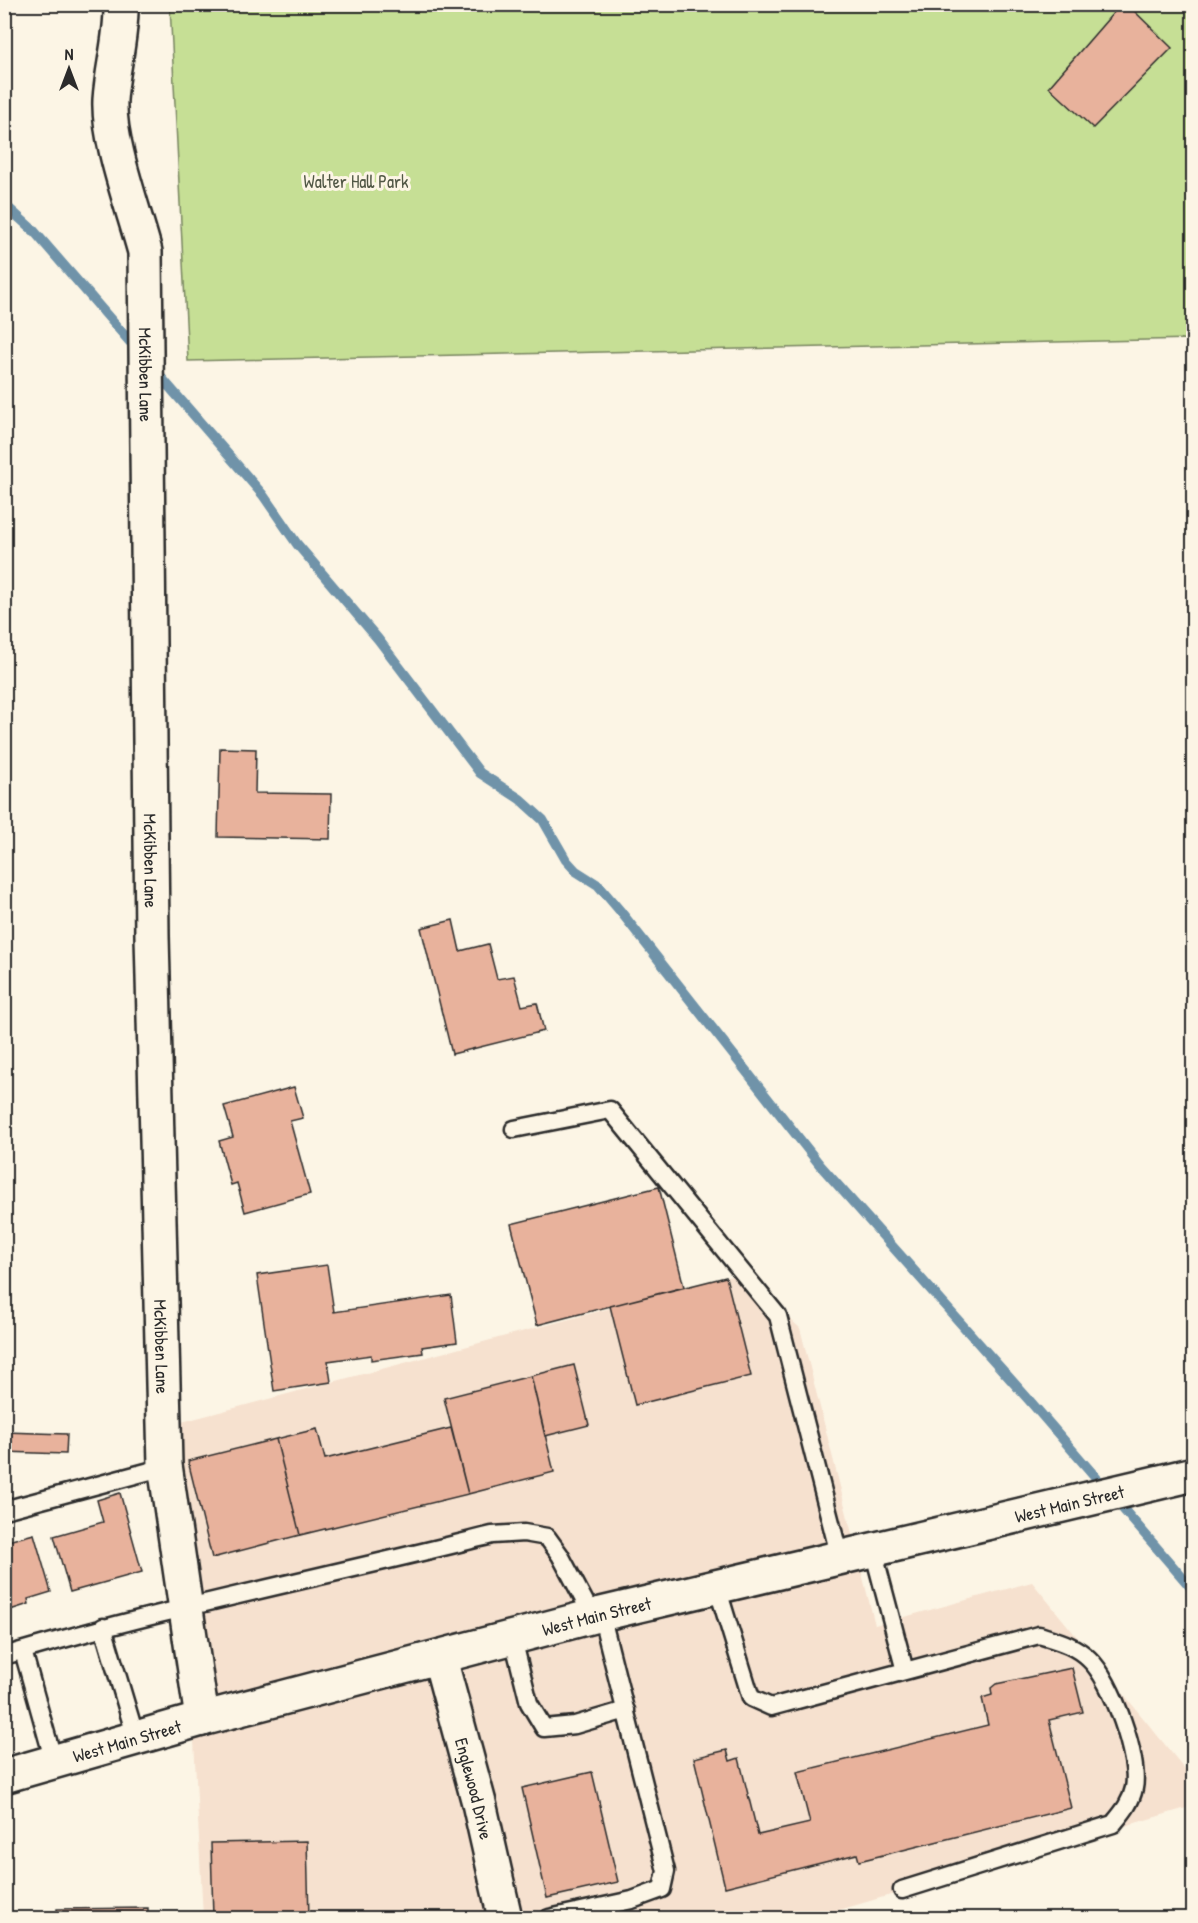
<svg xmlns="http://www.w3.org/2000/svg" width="1198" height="1923" font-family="'Patrick Hand',sans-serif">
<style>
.built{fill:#f6e1cf}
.green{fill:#c6df95;stroke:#788560;stroke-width:1.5}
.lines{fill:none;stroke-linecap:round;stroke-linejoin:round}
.stream{stroke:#6f93a9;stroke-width:10}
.building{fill:#e8b29c;stroke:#2b2b2b;stroke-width:1.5}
.service-casing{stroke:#2b2b2b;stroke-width:21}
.minor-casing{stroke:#2b2b2b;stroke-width:38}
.primary-casing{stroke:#2b2b2b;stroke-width:38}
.service{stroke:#fcf5e5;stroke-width:16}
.minor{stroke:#fcf5e5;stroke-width:33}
.primary{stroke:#fcf5e5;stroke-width:33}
.labels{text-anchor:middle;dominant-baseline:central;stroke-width:6;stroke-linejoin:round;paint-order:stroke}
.park-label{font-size:18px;fill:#525846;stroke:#fcf5e5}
.street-label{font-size:18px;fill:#2b2b2b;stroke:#fcf5e5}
</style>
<rect width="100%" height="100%" fill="#fcf5e5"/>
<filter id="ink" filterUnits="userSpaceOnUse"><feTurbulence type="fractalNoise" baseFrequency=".0167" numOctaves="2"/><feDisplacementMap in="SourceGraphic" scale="12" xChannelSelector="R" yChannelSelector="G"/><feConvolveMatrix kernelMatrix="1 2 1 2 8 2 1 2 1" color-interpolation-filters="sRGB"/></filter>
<g filter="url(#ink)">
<!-- built -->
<path class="built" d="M739 1274 800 1328 875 1625 1032 1582 1193 1779V1806L812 1918H203L178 1423Z"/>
<!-- green -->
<path class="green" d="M170 5H1193V339L188 361Z"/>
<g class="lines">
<!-- stream -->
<path class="stream" d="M4 204 34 231 137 350
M153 368 263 495 297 544 378 639 480 773 520 799 543 820 566 860 576 871 598 885 621 912 820 1165 1029 1400 1194 1591"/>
</g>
<!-- building -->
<path class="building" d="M1121 4H1127L1172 48 1093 128 1049 87Z
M220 748 256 749 255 793 331 794 330 839 218 837Z
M453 920 460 951 488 944 497 979 514 976 522 1006 537 1003 544 1031 452 1054 421 928Z
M294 1087 303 1118 290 1121 310 1194 245 1212 237 1183 231 1185 219 1141 233 1137 224 1106Z
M659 1187 684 1287 537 1325 511 1224Z
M327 1265 334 1312 451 1295 457 1342 422 1347 423 1353 371 1360V1355L328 1361 331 1382 274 1391 257 1275Z
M726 1277 751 1376 635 1405 610 1306Z
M574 1365 589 1425 545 1436 531 1376Z
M531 1376 554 1472 468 1494 444 1398Z
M451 1428 468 1494 300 1535 276 1439 317 1429 325 1459Z
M4 1432 67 1434 66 1454 4 1452Z
M276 1439 300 1535 212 1558 188 1461Z
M120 1493 142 1572 70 1592 54 1536 103 1522 97 1500Z
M34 1534 51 1592 28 1599 29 1604 7 1611 4 1605V1542Z
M1072 1668 1083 1712 1049 1720 1071 1808 859 1861 857 1854 725 1887 694 1758 727 1750 730 1761 739 1758 758 1835 810 1823 797 1772 988 1725 982 1698 992 1695 991 1688 996 1684Z
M592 1772 618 1882 547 1898 522 1788Z
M307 1841 309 1918H213L211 1843Z
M148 1908V1918H57V1909Z"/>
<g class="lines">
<defs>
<path id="service" d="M514 1129 610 1110 778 1316 840 1558
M4 1510 165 1467
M873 1550 905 1671
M717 1587 751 1698 771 1707 1039 1635C1058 1641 1075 1645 1089 1659 1112 1680 1140 1759 1134 1788 1131 1803 1122 1813 1113 1824L902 1890
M103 1627 136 1738
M513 1639 529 1703 544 1728 575 1725 626 1710
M23 1651 54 1762
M4 1656C165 1608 329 1576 492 1535L524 1533 547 1537 560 1555 593 1617
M549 1918 632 1900 662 1889 666 1871 601 1614"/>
<g id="minor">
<path id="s1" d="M121 4C122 37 112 68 110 100 108 142 134 210 145 252L152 936 165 1465 202 1719"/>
<path id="s2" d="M440 1659 479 1803 505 1918"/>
</g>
<g id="primary">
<path id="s3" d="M4 1776 202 1719 601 1614 1194 1474"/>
</g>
</defs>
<!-- service casing -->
<use href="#service" class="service-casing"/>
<!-- minor casing -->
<use href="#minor" class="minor-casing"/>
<!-- primary casing -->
<use href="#primary" class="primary-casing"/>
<!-- service -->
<use href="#service" class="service"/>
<!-- minor -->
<use href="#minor" class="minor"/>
<!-- primary -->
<use href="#primary" class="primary"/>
</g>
</g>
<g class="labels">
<!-- park labels -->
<g class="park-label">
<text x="356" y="181">Walter Hall Park</text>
</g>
<!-- street labels -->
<g class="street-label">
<text stroke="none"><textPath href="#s1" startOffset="376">McKibben Lane</textPath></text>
<text stroke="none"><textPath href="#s1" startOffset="862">McKibben Lane</textPath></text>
<text stroke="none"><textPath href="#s1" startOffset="1348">McKibben Lane</textPath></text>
<text stroke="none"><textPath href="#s3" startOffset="1100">West Main Street</textPath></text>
<text stroke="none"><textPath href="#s3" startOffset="614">West Main Street</textPath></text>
<text stroke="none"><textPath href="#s3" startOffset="128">West Main Street</textPath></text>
<text stroke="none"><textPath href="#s2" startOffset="134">Englewood Drive</textPath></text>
</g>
</g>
<!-- margin -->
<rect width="1198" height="1923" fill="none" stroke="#fcf5e5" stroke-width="24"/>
<rect x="12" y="12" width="1174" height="1899" fill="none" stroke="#2b2b2b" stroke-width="2" filter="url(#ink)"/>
<!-- north arrow -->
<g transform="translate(69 69)" stroke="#fcf5e5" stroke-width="4.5" paint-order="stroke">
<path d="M0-4.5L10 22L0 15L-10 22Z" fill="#2b2b2b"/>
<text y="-9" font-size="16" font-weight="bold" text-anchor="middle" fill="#2b2b2b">N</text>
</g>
</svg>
